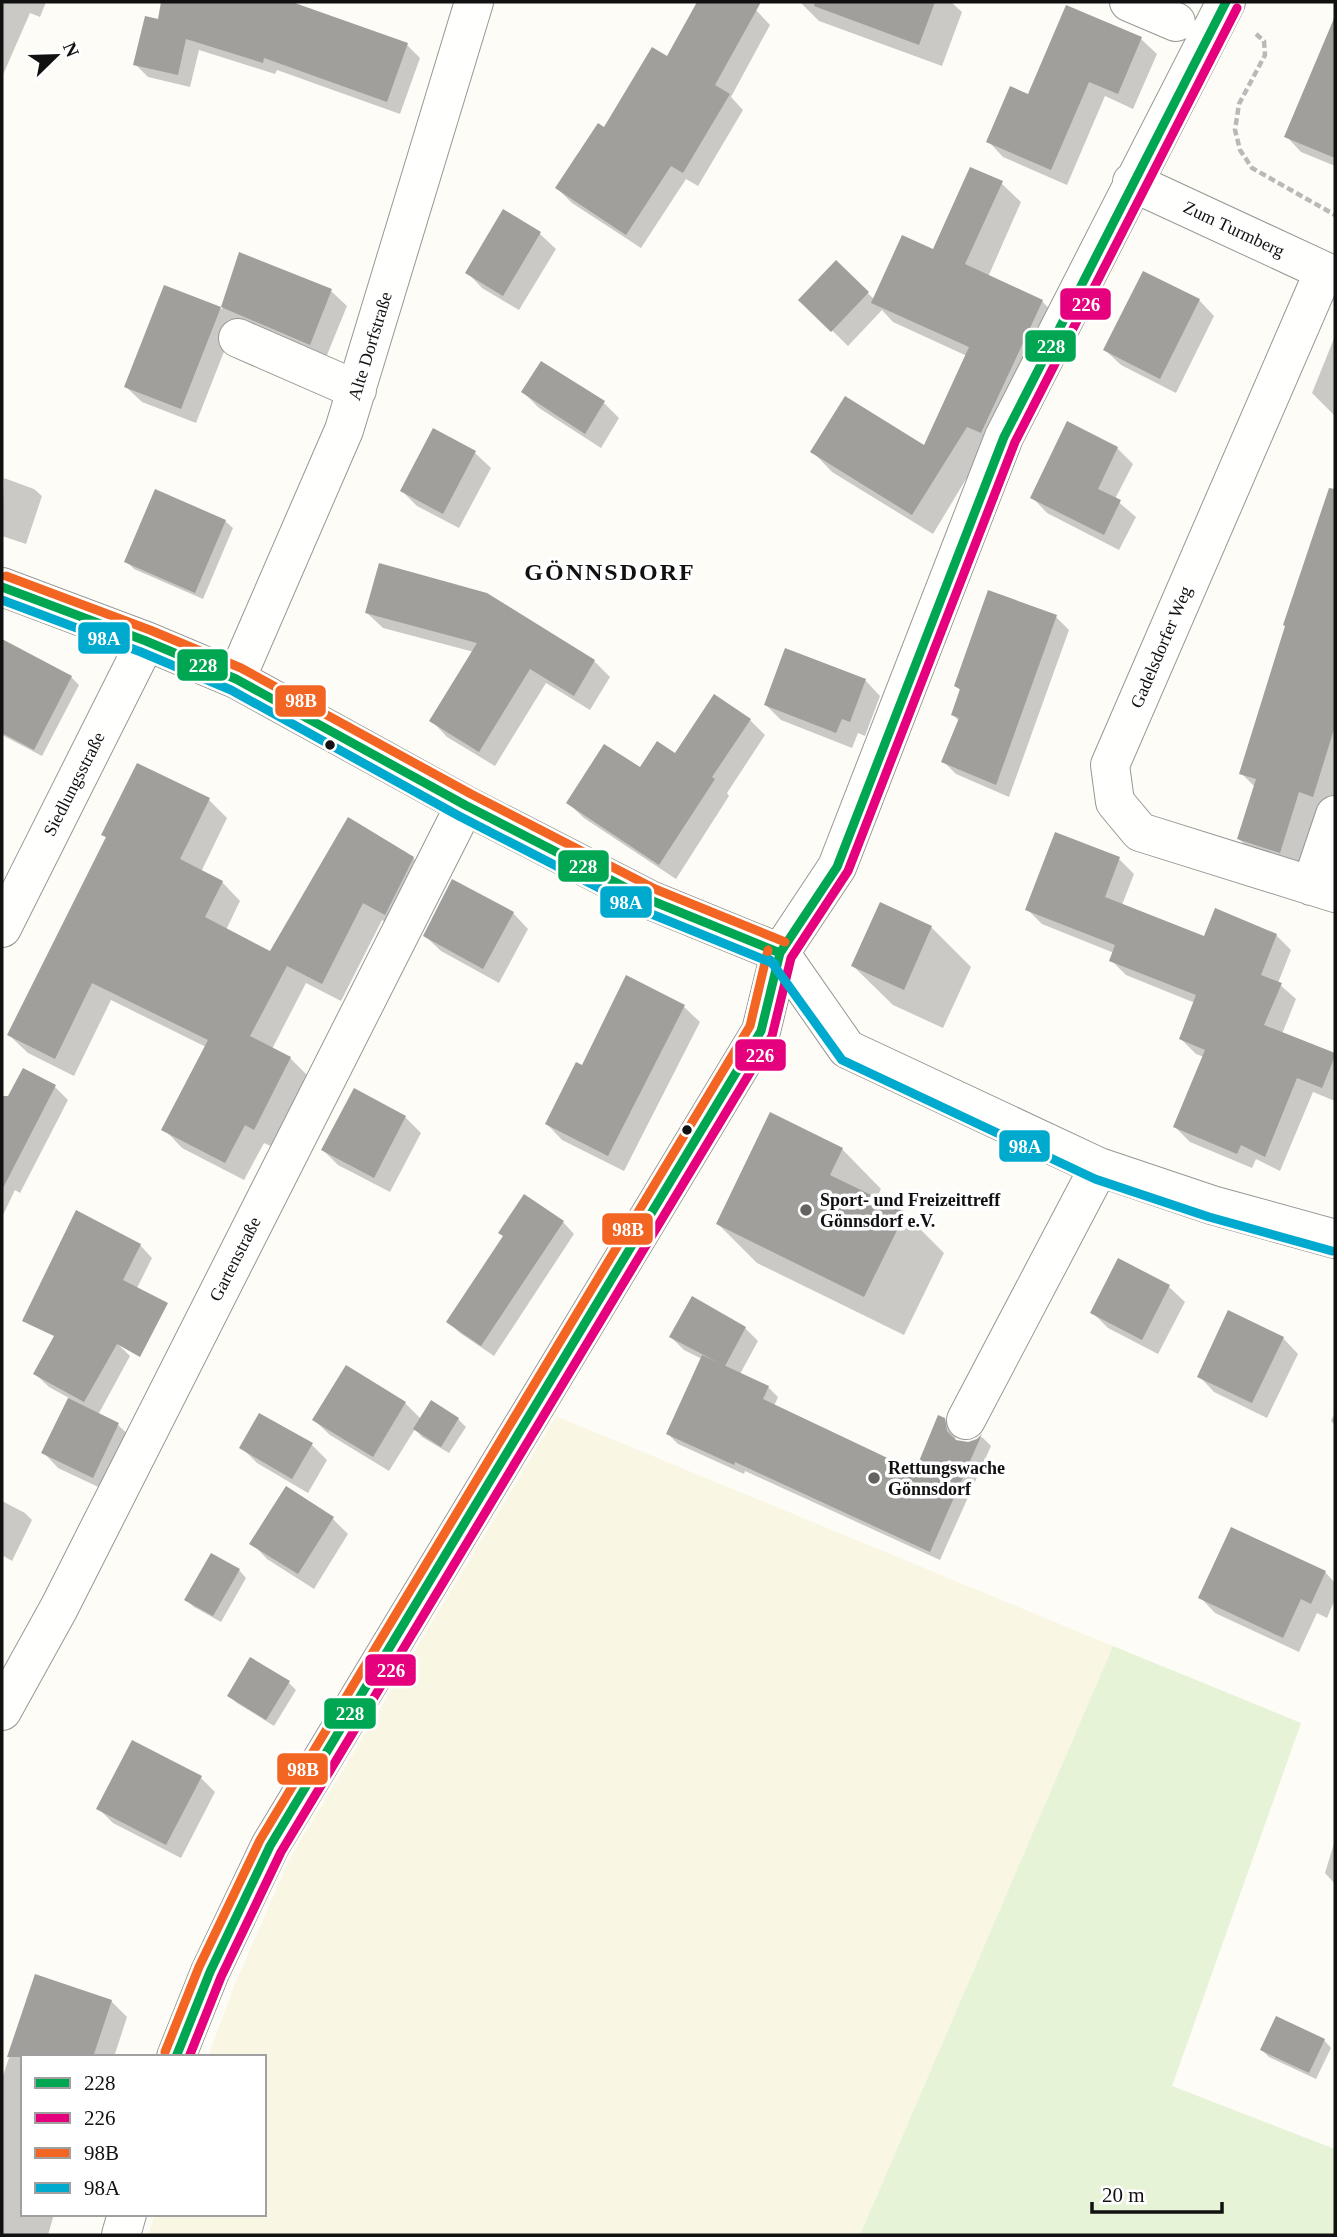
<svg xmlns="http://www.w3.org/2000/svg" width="1337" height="2237" font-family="'Times New Roman',serif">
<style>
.farmland{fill:#f9f7e4}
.green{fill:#e7f3d7}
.shadow{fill:#0003}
.building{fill:#a19f9c}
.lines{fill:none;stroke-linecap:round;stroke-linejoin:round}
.minor-casing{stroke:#979795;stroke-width:40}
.path{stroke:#b9b9b8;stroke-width:4.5;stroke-dasharray:7 3.5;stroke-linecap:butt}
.minor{stroke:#fffffe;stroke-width:38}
.bus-1-casing{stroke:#fff;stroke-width:14}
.bus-2-casing{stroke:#fff;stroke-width:14}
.bus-3-casing{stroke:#fff;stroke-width:14}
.bus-4-casing{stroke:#fff;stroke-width:14}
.bus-1{stroke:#00a651;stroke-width:9}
.bus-2{stroke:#e5007d;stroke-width:9}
.bus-3{stroke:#f26522;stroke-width:9}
.bus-4{stroke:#00a9ce;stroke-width:9}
.bus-dot{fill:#111;stroke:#fff;stroke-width:2.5}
.poi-dot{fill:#646362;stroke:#fff;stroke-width:2.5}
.labels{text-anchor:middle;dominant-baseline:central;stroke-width:7;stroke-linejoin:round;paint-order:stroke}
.street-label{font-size:18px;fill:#111;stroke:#fff}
.poi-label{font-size:18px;font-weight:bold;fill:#111;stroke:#fff;text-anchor:start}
.district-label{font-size:24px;font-weight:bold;letter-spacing:2px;fill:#111;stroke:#fff}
.line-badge{stroke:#fff;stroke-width:2.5}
.badge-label{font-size:19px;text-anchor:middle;font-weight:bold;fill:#fff}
</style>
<rect width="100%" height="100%" fill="#fdfcf7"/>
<!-- farmland -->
<path class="farmland" d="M556 1416 1113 1646 860 2235H148L155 2214H264V2057H208L234 1986 290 1858Z"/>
<!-- green -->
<path class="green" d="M1113 1646 1301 1723 1172 2086 1335 2149V2235H860Z"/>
<!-- shadow -->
<path class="shadow" d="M2 2H46L40 17 30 13 2 77Z
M215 2H286L407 45 420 58 400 114 277 70 275 74 199 50 190 87 148 77 135 64 179 26 212 11Z
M699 2H741L756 10 770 25 731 97 743 110 698 186 686 179 641 248 572 203 557 188 667 59Z
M800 2H951L962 12 942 66 819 21Z
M1141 39 1157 54 1133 109 1105 96 1067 185 1003 157 988 141 1029 96Z
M1315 69 1335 78V166L1301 152 1286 136Z
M1001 183 1021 202 988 277 1042 301 1061 321 933 534 832 472 813 452 924 448 967 356 893 322 882 310 848 346 801 300 836 263 875 300 934 252Z
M504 211 540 234 556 249 519 310 482 288 467 272Z
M240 254 331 291 347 306 325 360 236 321 196 423 142 402 126 387 165 287 222 309Z
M1199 300 1214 316 1176 393 1121 365 1105 350Z
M1335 336V416L1312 393Z
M523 392 604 403 619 418 601 448 539 408Z
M433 431 475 453 491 468 459 528 417 506 402 491Z
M1117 448 1133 464 1115 499 1136 517 1119 550 1047 513 1032 497Z
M4 478 34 489 42 496 26 544 2 536Z
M1322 515 1335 520V817L1302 874 1261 861 1239 839 1255 787 1241 773Z
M225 521 233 528 203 599 134 569 126 561Z
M367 613 594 661 610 677 590 710 546 683 495 766 447 737 432 721 474 652 383 628Z
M1056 617 1069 630 1009 797 956 774 943 761 960 722 953 715 961 691 956 686Z
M11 646 71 677 79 685 42 756 2 735V663Z
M865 680 880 696 865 736 858 733 852 748 781 720 766 705Z
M750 720 765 735 727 793 729 796 676 879 584 818 568 803Z
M209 800 227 818 201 872 222 882 240 901 226 930 271 953 413 858 432 877 404 932 382 920 341 1001 306 983 272 1049 290 1058 309 1077 273 1147 264 1143 244 1180 182 1148 164 1129 206 1047 111 1000 74 1076 28 1053 9 1035 107 838 103 835Z
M1119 859 1134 874 1122 905 1205 938 1276 935 1291 950 1278 983 1296 999 1282 1034 1335 1055V1101L1313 1092 1280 1171 1256 1159 1252 1168 1190 1142 1175 1127 1204 1057 1196 1054 1181 1039 1195 1003 1126 975 1111 960 1114 953 1042 924 1027 909Z
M513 913 528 929 499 983 441 951 425 936Z
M931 927 971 967 943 1028 893 1005 853 966Z
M627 977 684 1007 700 1022 624 1171 562 1140 547 1124 582 1067Z
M23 1071 54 1086 68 1100 20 1193 15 1190 2 1217V1112Z
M405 1117 421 1133 390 1192 338 1165 323 1150Z
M842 1149 881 1189 876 1199 904 1213 944 1253 904 1335 757 1263 718 1224Z
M563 1222 574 1234 494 1356 460 1333 448 1322Z
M140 1245 152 1258 135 1292 72 1260Z
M1169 1287 1185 1302 1158 1354 1108 1328 1093 1313Z
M745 1328 758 1341 740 1374 768 1387 778 1397 774 1406 916 1473 944 1419 954 1430 956 1441 968 1444 982 1437 991 1446 940 1560 745 1471 744 1474 678 1444 668 1434 702 1359 684 1350 671 1337Z
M1283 1338 1298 1354 1267 1418 1214 1392 1199 1376Z
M117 1343 130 1356 98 1415 118 1425 134 1440 109 1492 58 1468 43 1452 69 1398 49 1387 35 1374Z
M346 1367 405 1403 421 1419 432 1402 458 1419 466 1427 449 1453 422 1437 415 1429 389 1471 330 1435 314 1420Z
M1335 1412V1425L1331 1421Z
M312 1445 327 1460 308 1493 257 1463 242 1448Z
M2 1501 25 1513 32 1520 12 1561 2 1555Z
M333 1519 348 1534 314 1589 267 1559 252 1543Z
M239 1570 246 1578 221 1622 194 1607 186 1600Z
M1325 1572 1335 1583V1599L1327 1618 1317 1613 1299 1652 1215 1613 1200 1597Z
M289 1683 296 1690 274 1726 237 1703 229 1696Z
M201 1778 215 1792 181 1858 113 1823 98 1808Z
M1335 1840V1884L1325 1873Z
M36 1976 111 2001 127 2017 114 2057H23V2214H54L48 2235H2V2079Z
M1324 2040 1331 2048 1316 2079 1269 2057 1262 2050Z"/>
<!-- building -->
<path class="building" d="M161 2H292L408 43 387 102 264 58 263 63 186 39 178 75 133 65 145 16 158 19Z
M697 2H761L715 85 730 94 683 173 671 166 626 235 555 188 598 123 604 127 652 47 667 56Z
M815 2H935L919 45 814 6Z
M1066 5 1142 37 1118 94 1089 82 1051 170 986 142 1010 86 1028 94Z
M1335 16V158L1284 137Z
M970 167 1003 181 965 264 1043 300 981 433 967 427 912 515 810 452 845 396 924 445 969 347 871 303 902 235 933 249Z
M503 209 541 232 503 296 465 273Z
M239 252 332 289 310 345 221 307Z
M836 260 869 292 831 332 798 300Z
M1143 271 1200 299 1160 379 1103 350Z
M164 285 221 307 181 409 124 387Z
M541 361 605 401 585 434 521 392Z
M1067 421 1118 447 1098 489 1121 500 1104 535 1030 498Z
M433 428 476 451 443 514 400 491Z
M1329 488 1335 489V726L1313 797 1299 792 1280 853 1237 839 1256 779 1239 774 1285 626 1283 625Z
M155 489 226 520 195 593 124 562Z
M379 563 487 593 595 660 574 696 530 669 479 752 429 721 477 643 365 613Z
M988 590 1057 615 996 785 941 762 959 718 951 715 960 689 954 686Z
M2 639 72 676 34 750 2 733Z
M785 648 866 679 850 722 842 719 836 733 764 705Z
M714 694 751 719 712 777 715 779 659 865 566 803 604 744 640 767 657 741 675 753Z
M137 763 210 798 180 859 223 881 205 917 270 951 348 817 414 857 385 915 363 903 322 984 287 966 250 1036 291 1057 254 1130 245 1125 225 1163 161 1130 208 1040 92 983 55 1059 7 1035 106 837 101 835Z
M1055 832 1120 857 1105 897 1204 936 1215 908 1277 934 1261 975 1282 983 1264 1025 1335 1053V1056L1322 1088 1297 1078 1265 1157 1241 1145 1237 1154 1173 1127 1205 1050 1179 1039 1196 995 1109 961 1115 945 1025 910Z
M452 879 514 912 483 969 423 936Z
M880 902 932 926 904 990 851 966Z
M626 975 685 1005 608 1156 545 1124 576 1062 582 1065Z
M23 1068 56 1085 2 1190V1096H8Z
M354 1088 406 1116 374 1178 321 1150Z
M770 1112 843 1148 830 1175 906 1212 864 1297 716 1224Z
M524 1194 564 1221 481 1346 446 1322 503 1236 498 1233Z
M76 1210 141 1244 123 1280 168 1303 140 1357 117 1344 84 1402 33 1374 54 1336 22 1321Z
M1118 1258 1170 1285 1142 1340 1090 1313Z
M692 1296 746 1327 725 1366 669 1337Z
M1228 1310 1284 1337 1252 1403 1197 1377Z
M702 1355 769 1386 763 1399 915 1471 938 1415 945 1418 947 1431 956 1440 968 1442 977 1439 982 1434 930 1552 735 1462 734 1465 666 1434Z
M346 1365 406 1402 373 1457 312 1420Z
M68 1398 119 1423 93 1478 41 1453Z
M431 1400 459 1418 441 1447 413 1429Z
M259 1413 313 1443 292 1479 239 1448Z
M286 1486 334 1517 298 1574 249 1544Z
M1231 1527 1326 1571 1311 1604 1301 1599 1283 1638 1198 1598Z
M211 1553 240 1569 213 1616 184 1600Z
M250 1657 290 1681 266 1720 227 1696Z
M132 1740 202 1776 166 1845 96 1809Z
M35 1974 112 2000 93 2057H7Z
M1276 2016 1325 2039 1309 2073 1260 2050Z"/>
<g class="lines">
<defs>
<path id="minor" d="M1129 2 1176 22
M1132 182 1335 276
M1324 271 1110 765 1115 802 1140 832 1335 893
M238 338 357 390
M2 587 146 641 236 679 465 805 650 900 780 953
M236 679 344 430 474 2
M1311 886 1335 815
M2 928 146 641
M780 953 847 1049 1099 1167 1212 1205 1335 1239
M966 1420 1099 1167
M2 1711 59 1608 465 805
M176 2057 210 1972 270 1846 761 1031 780 953 837 867 1004 437 1226 2
M121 2235 127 2214"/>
</defs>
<!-- minor casing -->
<use href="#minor" class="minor-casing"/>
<!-- path -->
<path class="path" d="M1256 34 1264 41 1265 55 1239 104 1235 130 1240 150 1252 168 1335 215"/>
<!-- minor -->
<use href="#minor" class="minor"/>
<defs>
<path id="bus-1" d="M2 587 146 641 236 679 465 805 650 900 780 953
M176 2057 210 1972 270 1846 761 1031 780 953 837 867 1004 437 1226 2"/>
<path id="bus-2" d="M189 2057 221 1977 281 1852 772 1036 791 958 848 871 1015 442 1237 8"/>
<path id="bus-3" d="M6 576 150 630 241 668 471 794 655 889 785 942
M165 2052 199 1967 260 1840 750 1026 768 950"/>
<path id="bus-4" d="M2 600 141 652 231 690 459 816 644 911 775 964
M770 960 842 1060 1095 1179 1209 1217 1332 1251"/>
</defs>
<!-- bus-1 casing -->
<use href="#bus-1" class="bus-1-casing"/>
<!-- bus-2 casing -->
<use href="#bus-2" class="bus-2-casing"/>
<!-- bus-3 casing -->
<use href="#bus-3" class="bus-3-casing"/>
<!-- bus-4 casing -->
<use href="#bus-4" class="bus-4-casing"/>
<!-- bus-1 -->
<use href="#bus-1" class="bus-1"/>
<!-- bus-2 -->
<use href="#bus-2" class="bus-2"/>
<!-- bus-3 -->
<use href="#bus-3" class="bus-3"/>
<!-- bus-4 -->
<use href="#bus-4" class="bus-4"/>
</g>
<!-- markers -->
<g class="bus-dot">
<circle cx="330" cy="745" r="6"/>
<circle cx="687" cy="1130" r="6"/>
</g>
<g class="poi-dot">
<circle cx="806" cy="1210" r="7"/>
<circle cx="874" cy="1478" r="7"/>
</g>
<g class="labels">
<!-- street labels -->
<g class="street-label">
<text transform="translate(1234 229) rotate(25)">Zum Turmberg</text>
<text transform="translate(370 346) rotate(-73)">Alte Dorfstraße</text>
<text transform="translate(1161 647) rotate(-67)">Gadelsdorfer Weg</text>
<text transform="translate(74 784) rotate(-63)">Siedlungsstraße</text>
<text transform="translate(235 1259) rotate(-63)">Gartenstraße</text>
</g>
<!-- poi labels -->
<g class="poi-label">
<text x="820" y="1200">Sport- und Freizeittreff<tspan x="820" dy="21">Gönnsdorf e.V.</tspan></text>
<text x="888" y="1468">Rettungswache<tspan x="888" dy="21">Gönnsdorf</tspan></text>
</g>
<!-- district labels -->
<g class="district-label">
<text x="610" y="572">GÖNNSDORF</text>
</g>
</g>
<g class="line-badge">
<rect x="1059" y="287" width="53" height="34" rx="7" fill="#e5007d"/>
<rect x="1024" y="329" width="53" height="34" rx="7" fill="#00a651"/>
<rect x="77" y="621" width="54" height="34" rx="7" fill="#00a9ce"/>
<rect x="176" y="648" width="53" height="34" rx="7" fill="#00a651"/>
<rect x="274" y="684" width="53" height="34" rx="7" fill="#f26522"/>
<rect x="557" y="849" width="53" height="34" rx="7" fill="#00a651"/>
<rect x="599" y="885" width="54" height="34" rx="7" fill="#00a9ce"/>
<rect x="734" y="1038" width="53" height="34" rx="7" fill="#e5007d"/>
<rect x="998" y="1129" width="53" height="34" rx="7" fill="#00a9ce"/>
<rect x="601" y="1212" width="53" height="34" rx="7" fill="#f26522"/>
<rect x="364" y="1653" width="53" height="34" rx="7" fill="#e5007d"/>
<rect x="323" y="1697" width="54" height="33" rx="7" fill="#00a651"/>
<rect x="276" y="1752" width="53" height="34" rx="7" fill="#f26522"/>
</g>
<g class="badge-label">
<text x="1086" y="311">226</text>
<text x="1051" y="353">228</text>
<text x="104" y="645">98A</text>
<text x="203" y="672">228</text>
<text x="301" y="707">98B</text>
<text x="583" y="873">228</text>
<text x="626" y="909">98A</text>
<text x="760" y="1062">226</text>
<text x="1025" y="1153">98A</text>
<text x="628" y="1236">98B</text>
<text x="391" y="1677">226</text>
<text x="350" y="1720">228</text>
<text x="303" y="1776">98B</text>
</g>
<!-- border -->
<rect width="1337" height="2237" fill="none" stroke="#111111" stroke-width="7"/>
<!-- legend -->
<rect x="21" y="2055" width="245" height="161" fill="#ffffff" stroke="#a0a0a0" stroke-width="2"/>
<rect x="35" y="2078" width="35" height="10" fill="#00a651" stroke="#a0a0a0" stroke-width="2"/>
<text x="84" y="2090" font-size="21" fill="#111111">228</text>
<rect x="35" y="2113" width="35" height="10" fill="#e5007d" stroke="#a0a0a0" stroke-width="2"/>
<text x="84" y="2125" font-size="21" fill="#111111">226</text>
<rect x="35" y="2148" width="35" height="10" fill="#f26522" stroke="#a0a0a0" stroke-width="2"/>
<text x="84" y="2160" font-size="21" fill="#111111">98B</text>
<rect x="35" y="2183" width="35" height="10" fill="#00a9ce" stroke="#a0a0a0" stroke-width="2"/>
<text x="84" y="2195" font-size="21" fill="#111111">98A</text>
<!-- north arrow -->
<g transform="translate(56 56) rotate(67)" stroke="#ffffff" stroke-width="5" paint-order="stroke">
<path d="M0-5L12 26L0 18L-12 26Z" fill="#111111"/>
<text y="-10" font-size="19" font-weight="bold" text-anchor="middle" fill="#111111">N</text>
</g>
<!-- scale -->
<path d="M1092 2202v10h130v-10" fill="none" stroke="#111111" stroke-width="3.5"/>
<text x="1102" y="2202" font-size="21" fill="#111111" stroke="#ffffff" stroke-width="5" paint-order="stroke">20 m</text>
</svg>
